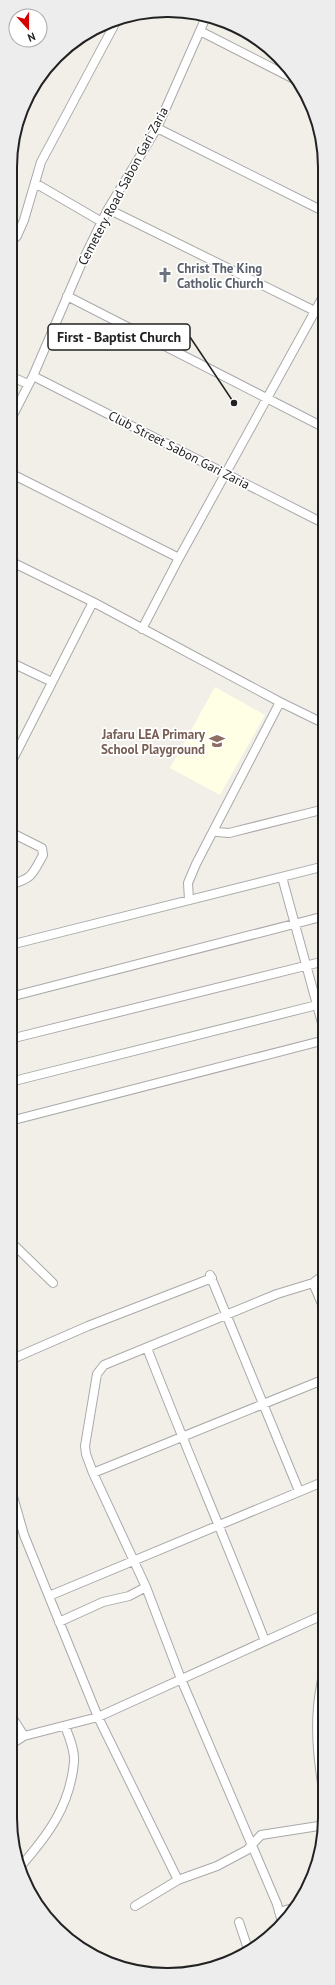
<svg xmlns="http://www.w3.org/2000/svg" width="335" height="1985" font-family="'PT Sans',sans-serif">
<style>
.education{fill:#ffffe5}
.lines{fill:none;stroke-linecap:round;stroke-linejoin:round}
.minor-casing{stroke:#a9a9a9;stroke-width:10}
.minor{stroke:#fff;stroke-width:8}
.labels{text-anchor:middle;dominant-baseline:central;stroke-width:3.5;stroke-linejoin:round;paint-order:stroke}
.street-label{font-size:13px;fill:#222;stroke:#fff}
.worship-label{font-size:13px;font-weight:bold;fill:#5b616d;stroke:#fff;text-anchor:start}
.education-label{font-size:13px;font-weight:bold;fill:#785e54;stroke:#fff;text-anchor:end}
.rim{fill:none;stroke:#222;stroke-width:2}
.leader{fill:none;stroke:#222;stroke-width:1.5}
.callout-dot{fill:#222;stroke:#fff;stroke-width:1.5}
.callout{fill:#fff;stroke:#222;stroke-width:1.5}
.callout-label{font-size:14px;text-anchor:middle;font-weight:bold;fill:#222}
</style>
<rect width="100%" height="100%" fill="#f2efe9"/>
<!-- education -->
<path class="education" d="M215 687 265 715 220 795 170 768Z"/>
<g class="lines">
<defs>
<path id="minor" d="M200 31 296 80
M157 128 325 212
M35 183 102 222
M108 209 325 316
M10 243 17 236 24 220 41 162 118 18
M67 296 325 428
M10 376 28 384
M33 376 325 524
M10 421 33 376 83 260 108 209 157 128 206 17
M10 473 179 558
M10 561 93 602 280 702 325 724
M142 629 179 558 325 293
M10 662 52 682
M10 765 93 602
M214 830 217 832 229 833 325 809
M282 877 325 1034
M10 885C33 878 32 875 43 855L42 848 10 832
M189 900 188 883 196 864 280 702
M10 945 325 866
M10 997 325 916
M10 1039 325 961
M10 1082 317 1005
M10 1121 325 1040
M10 1241 53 1283
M210 1275 299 1491
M313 1283 325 1311
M147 1348C185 1446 227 1543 265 1641
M10 1360 88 1326 212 1278
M93 1473 325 1379
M10 1486 24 1535 98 1717 178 1880
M49 1596 325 1481
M59 1622 103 1602 129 1596 146 1587
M325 1665C322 1679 319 1693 318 1707 315 1740 320 1771 325 1803
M10 1714 24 1736
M10 1745 24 1736 98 1717 325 1614
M20 1867C48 1835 70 1806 74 1762 75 1750 69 1737 65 1726
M135 1906 178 1880 217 1866 247 1850 261 1835 325 1825
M279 1912 293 1908
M239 1922 248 1949
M282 1922 277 1904 181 1679 146 1587 93 1473 86 1454 85 1446 97 1374 104 1365 277 1294 313 1283 325 1274"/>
</defs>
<!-- minor casing -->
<use href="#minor" class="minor-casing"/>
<!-- minor -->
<use href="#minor" class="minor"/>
</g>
<!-- icons -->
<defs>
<symbol id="church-bare" viewBox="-9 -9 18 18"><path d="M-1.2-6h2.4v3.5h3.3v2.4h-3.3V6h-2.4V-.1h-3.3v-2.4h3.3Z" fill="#6b7280" stroke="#fff" stroke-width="2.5" paint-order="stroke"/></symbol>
<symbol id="school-bare" viewBox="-9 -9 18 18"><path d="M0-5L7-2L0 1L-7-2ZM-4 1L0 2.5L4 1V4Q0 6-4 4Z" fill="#8d6e63" stroke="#fff" stroke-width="2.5" paint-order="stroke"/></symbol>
</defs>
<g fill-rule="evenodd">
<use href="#church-bare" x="154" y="264" width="22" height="22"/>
<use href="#school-bare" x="206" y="730" width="22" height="22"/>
</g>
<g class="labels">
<!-- street labels -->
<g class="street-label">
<text transform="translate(123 186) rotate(-62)">Cemetery Road Sabon Gari Zaria</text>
<text transform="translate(179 450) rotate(27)">Club Street Sabon Gari Zaria</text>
</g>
<!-- worship labels -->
<g class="worship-label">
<text x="177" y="268">Christ The King<tspan x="177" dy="15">Catholic Church</tspan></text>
</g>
<!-- education labels -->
<g class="education-label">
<text x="205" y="734">Jafaru LEA Primary<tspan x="205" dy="15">School Playground</tspan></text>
</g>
</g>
<!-- crop -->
<path d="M0 0H335V1985H0ZM167 17H168A150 150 0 0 1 318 167V1818A150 150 0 0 1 168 1968H167A150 150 0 0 1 17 1818V167A150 150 0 0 1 167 17Z" fill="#ededed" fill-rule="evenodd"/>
<path class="rim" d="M167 17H168A150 150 0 0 1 318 167V1818A150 150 0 0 1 168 1968H167A150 150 0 0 1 17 1818V167A150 150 0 0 1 167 17Z"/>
<!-- callouts -->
<path class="leader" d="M234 403L190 337"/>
<circle class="callout-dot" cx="234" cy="403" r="4"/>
<rect class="callout" x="48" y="324" width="142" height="26" rx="4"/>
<g class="callout-label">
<text x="119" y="342">First - Baptist Church</text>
</g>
<!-- north arrow -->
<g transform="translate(28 28) rotate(159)"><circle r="19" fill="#ffffff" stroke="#a7a7a7"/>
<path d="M0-3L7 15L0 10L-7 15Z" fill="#d40000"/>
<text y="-6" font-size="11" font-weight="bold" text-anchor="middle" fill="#222222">N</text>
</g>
</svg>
